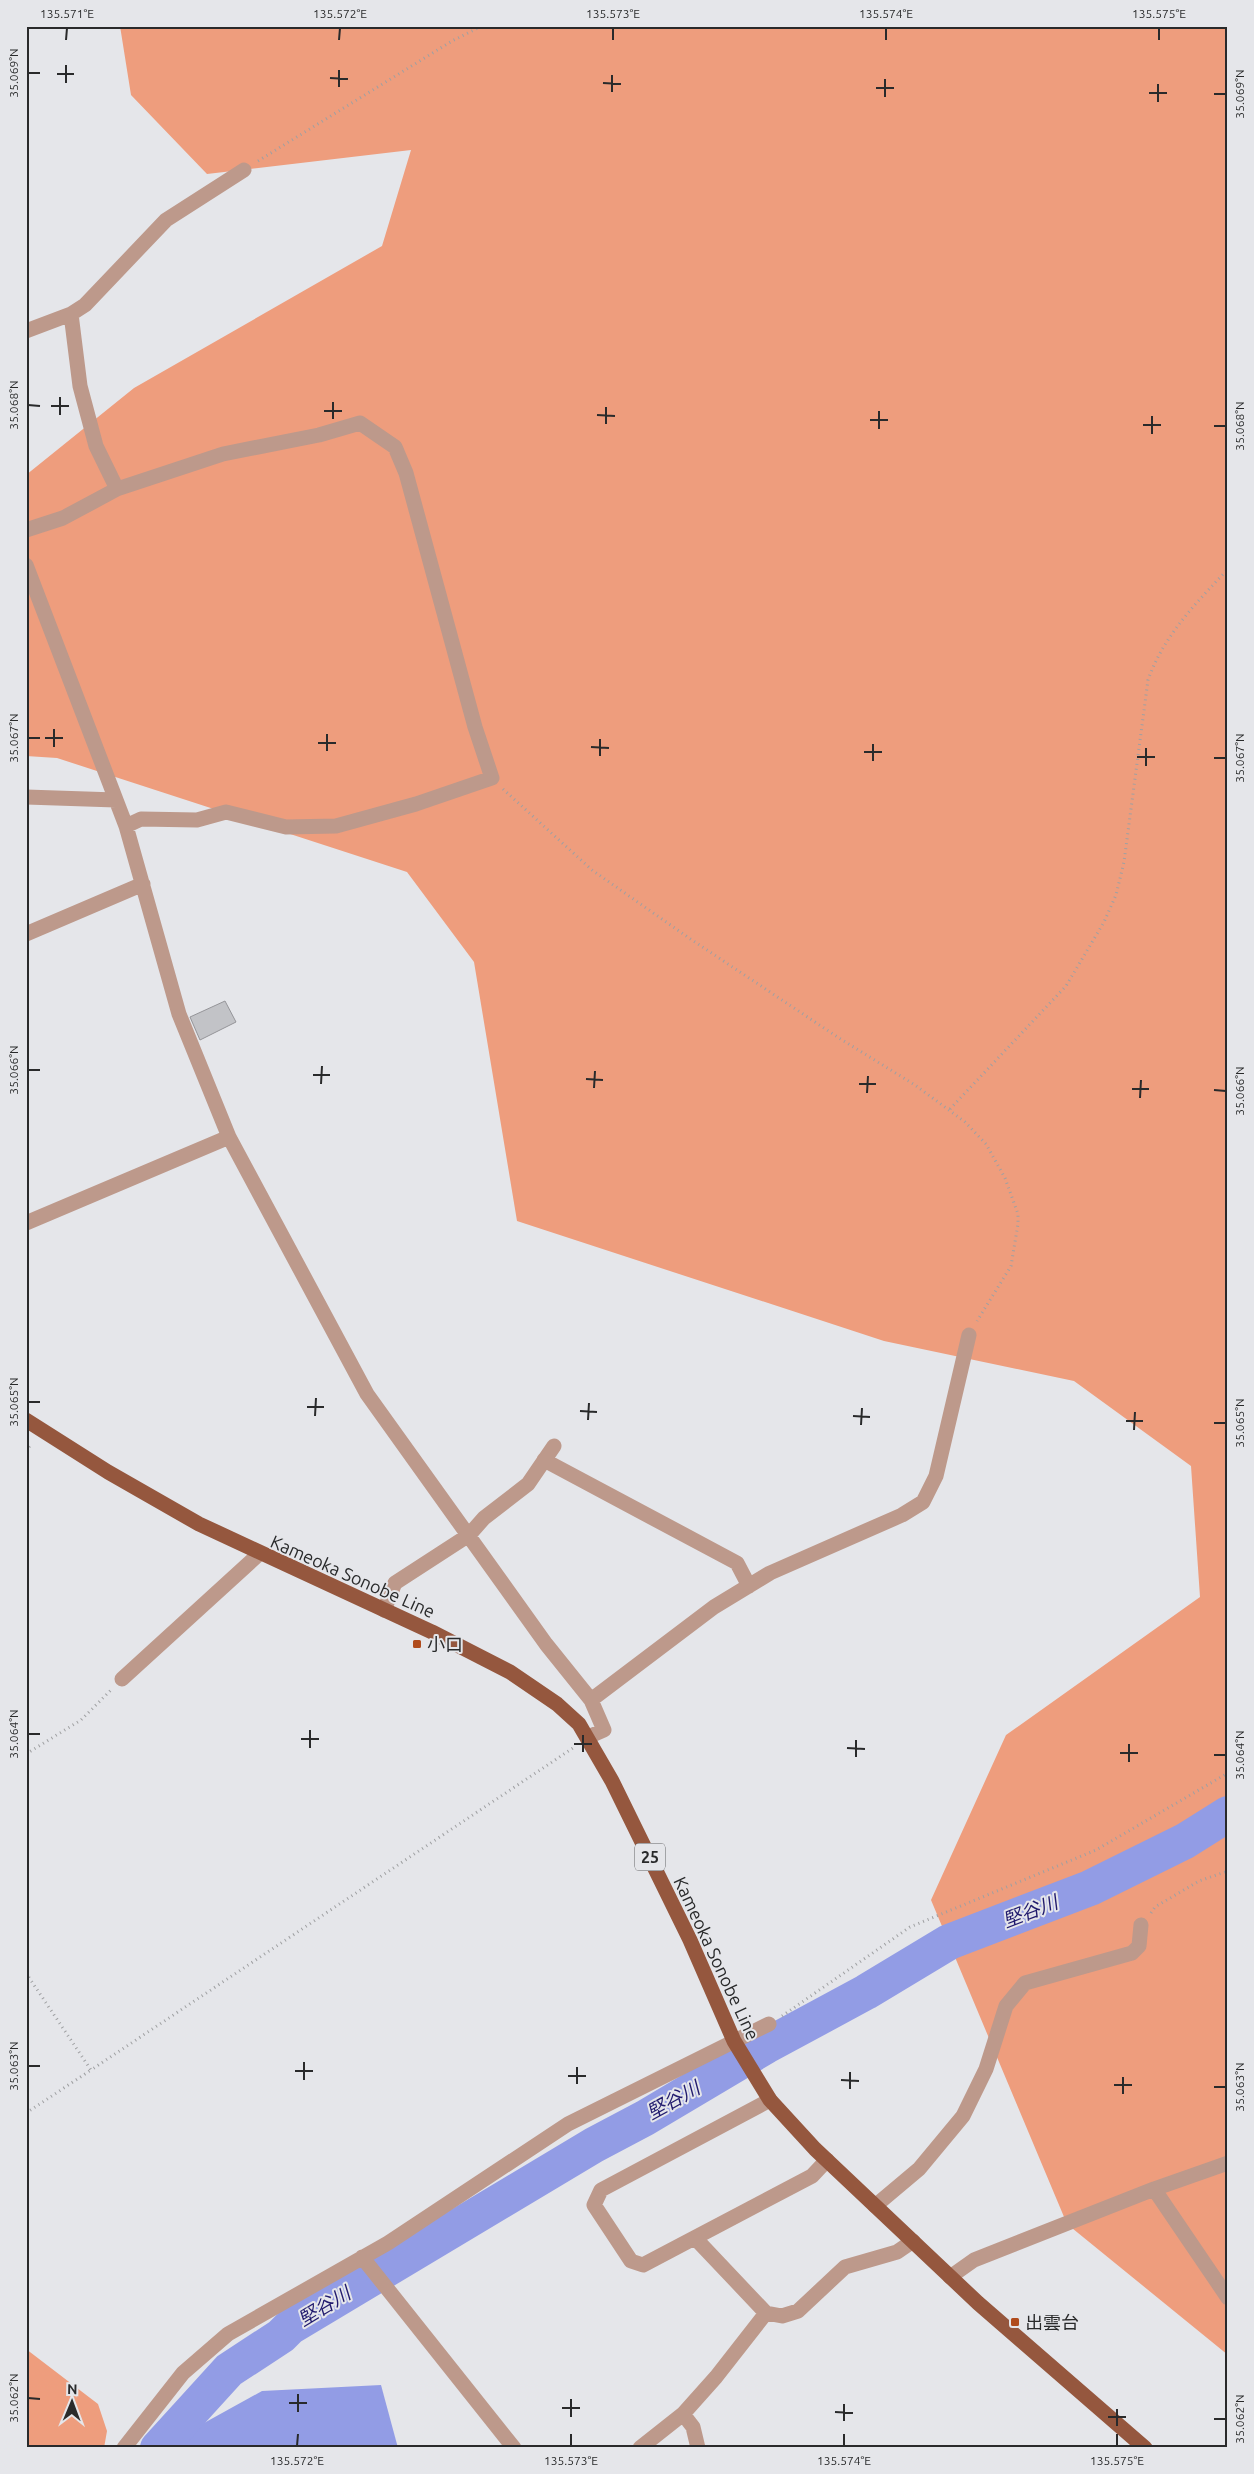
<svg xmlns="http://www.w3.org/2000/svg" width="1254" height="2474" font-family="Ubuntu,'Noto Sans JP',sans-serif">
<style>
.forest{fill:#ee9d7d}
.water{fill:#929ce5}
.lines{fill:none;stroke-linecap:round;stroke-linejoin:round}
.river{stroke:#929ce5;stroke-width:36}
.building{fill:#c2c3c7;stroke:#959599}
.path{stroke:#9fa0a2;stroke-width:3;stroke-dasharray:1 4;stroke-linecap:butt}
.minor{stroke:#bd998b;stroke-width:15}
.major{stroke:#95573e;stroke-width:15}
.ticks{fill:none;stroke:#292a2b;stroke-width:2}
.poi-dot{fill:#b04b1c;stroke:#e5e6ea;stroke-width:2}
.labels{text-anchor:middle;dominant-baseline:central;stroke-width:4;stroke-linejoin:round;paint-order:stroke}
.shield{fill:#e5e6ea;stroke:#616264;stroke-width:1}
.shield-label{font-size:16px;font-weight:bold;fill:#292a2b}
.street-label{font-size:18px;fill:#292a2b;stroke:#e5e6ea}
.poi-label{font-size:18px;fill:#292a2b;stroke:#e5e6ea;text-anchor:start}
.water-label{font-size:19px;font-style:italic;fill:#211b6e;stroke:#e5e6ea}
.neatline{fill:none;stroke:#292a2b;stroke-width:2}
.ticks-label{font-size:12px;text-anchor:middle;fill:#292a2b}
</style>
<rect width="100%" height="100%" fill="#e5e6ea"/>
<!-- forest -->
<path class="forest" d="M120 26H1228V2355L1067 2224 931 1900 1006 1735 1200 1597 1191 1466 1074 1381 884 1341 517 1221 474 962 407 872 57 758 26 756V475L134 388 382 246 411 150 207 174 131 95Z
M26 2349 98 2404 107 2431 104 2448H26Z"/>
<!-- water -->
<path class="water" d="M381 2385 398 2448H176L195 2428 262 2391Z"/>
<g class="lines">
<!-- river -->
<path class="river" d="M158 2448 229 2370 281 2336 290 2327 594 2145 645 2118 766 2046 866 1992 949 1942 1090 1888 1185 1841 1228 1814"/>
</g>
<!-- building -->
<path class="building" d="M225 1001 236 1022 200 1040 190 1017Z"/>
<g class="lines">
<!-- path -->
<path class="path" d="M258 161 452 41 482 26
M503 789 592 870 689 938 839 1038 915 1085 965 1122 986 1144 1005 1178 1018 1214V1224L1011 1266 977 1321
M950 1109 1066 986 1104 922 1116 895 1124 862 1148 680C1164 635 1196 603 1228 569
M26 1451 32 1443
M26 1754 81 1720 111 1690
M1151 1913 1155 1907 1199 1881 1228 1871
M26 1973 91 2070 573 1748
M782 2016 910 1927 1096 1850 1228 1773
M26 2113 91 2070"/>
<!-- minor -->
<path class="minor" d="M71 314 80 386 96 446 117 489
M26 331 71 314 85 305 166 220 244 170
M26 530 63 518 117 489 223 454 319 435 360 423 395 447 406 473 475 727 492 778 416 804 336 826 286 827 226 812 197 820 141 819 126 826
M26 565 126 826 179 1014 229 1137 367 1394 546 1644 591 1700 604 1730 588 1737
M26 797 116 800
M26 934 143 884
M26 1223 229 1137
M544 1460 737 1563 749 1586
M384 1610 395 1583 469 1535 484 1518 528 1484 554 1446
M122 1679 259 1554
M591 1700 714 1607 770 1573 902 1515 923 1502 936 1476 969 1335
M770 2100 601 2190 594 2205 631 2261 643 2265 812 2176 827 2160
M1154 2189 1228 2298
M875 2206 919 2169 963 2116 986 2069 1006 2006 1025 1983 1132 1953 1139 1946 1141 1925
M695 2238 766 2313
M362 2257 514 2448
M950 2277 974 2260 1154 2189 1228 2163
M683 2414 693 2427 698 2448
M124 2448 183 2373 228 2334 388 2243 568 2124 769 2024
M640 2448 683 2414 716 2377 766 2313 782 2316 798 2311 845 2267 897 2252 913 2241"/>
<!-- major -->
<path class="major" d="M26 1420 108 1472 199 1524 432 1632 510 1672 557 1704 579 1724 612 1781 690 1940 734 2041 770 2100 815 2149 978 2303 1145 2448"/>
</g>
<!-- ticks -->
<path class="ticks" d="M66 40 67 28M339 40 340 28M613 40V28M886 40V28M1159 40V28M28 73H40M57 74H74M330 78 348 79M66 83V65M603 83 621 84M339 87V70M876 88H894M612 92V75M1149 93H1167M1214 94H1226M885 97V79M1158 102V84M28 405 40 406M51 406H69M324 411H342M60 415V397M597 415 615 416M333 419V402M870 420H888M606 424V407M1143 425H1161M1214 426H1226M879 429V411M1152 434V416M28 738H40M45 738H63M318 743H336M54 747V729M591 747 609 748M327 751V734M864 752H882M600 756V739M1137 757H1155M1214 758H1226M873 761V744M1146 766V748M28 1070H40M313 1075H330M586 1079 603 1080M321 1084 322 1066M859 1084H876M594 1088 595 1071M1132 1089H1149M1214 1090 1226 1091M867 1093 868 1076M1140 1098 1141 1080M28 1402H40M307 1407H324M580 1411 597 1412M315 1416 316 1398M853 1416 870 1417M588 1420 589 1403M1126 1421H1143M1214 1423H1226M861 1425 862 1408M1134 1430 1135 1412M28 1734H40M301 1739H319M574 1744H592M310 1748V1730M847 1748 865 1749M583 1752V1735M1120 1753H1138M1214 1755H1226M856 1757V1740M1129 1762V1744M28 2066H40M295 2071H313M568 2076H586M304 2080V2062M841 2080 859 2081M577 2084V2067M1114 2085H1132M1214 2087H1226M850 2089V2072M1123 2094V2077M28 2398 40 2399M289 2403H307M562 2408H580M298 2412V2394M835 2412 853 2413M571 2417V2399M1108 2417H1126M1214 2419H1226M844 2421V2404M1117 2426V2409M297 2446 298 2434M571 2446V2434M844 2446V2434M1117 2446V2434"/>
<!-- markers -->
<g class="poi-dot">
<rect x="412" y="1639" width="10" height="10" rx="2.5"/>
<rect x="1010" y="2317" width="10" height="10" rx="2.5"/>
</g>
<g class="labels">
<!-- shield labels -->
<rect class="shield" x="635" y="1843.5" width="30" height="27" rx="4"/>
<g class="shield-label">
<text x="650" y="1857">25</text>
</g>
<!-- street labels -->
<g class="street-label">
<text transform="translate(353 1576) rotate(24)">Kameoka Sonobe Line</text>
<text transform="translate(717 1958) rotate(65)">Kameoka Sonobe Line</text>
</g>
<!-- poi labels -->
<g class="poi-label">
<text x="427" y="1644">小口</text>
<text x="1025" y="2322">出雲台</text>
</g>
<!-- water labels -->
<g class="water-label">
<text transform="translate(1030 1911) rotate(-21)">堅谷川</text>
<text transform="translate(673 2100) rotate(-29)">堅谷川</text>
<text transform="translate(324 2306) rotate(-31)">堅谷川</text>
</g>
</g>
<!-- border -->
<rect width="1254" height="2474" fill="none" stroke="#e5e6ea" stroke-width="55"/>
<!-- north arrow -->
<g transform="translate(72 2402) rotate(1)" stroke="#e5e6ea" stroke-width="4" paint-order="stroke">
<path d="M0-4L9 19L0 12L-9 19Z" fill="#292a2b"/>
<text y="-8" font-size="14" font-weight="bold" text-anchor="middle" fill="#292a2b">N</text>
</g>
<rect x="28" y="28" width="1198" height="2418" class="neatline"/>
<g class="ticks-label">
<text x="67" y="18">135.571°E</text>
<text x="340" y="18">135.572°E</text>
<text x="613" y="18">135.573°E</text>
<text x="886" y="18">135.574°E</text>
<text x="1159" y="18">135.575°E</text>
<text transform="translate(14 73) rotate(-90)" y="4">35.069°N</text>
<text transform="translate(1240 94) rotate(-90)" y="4">35.069°N</text>
<text transform="translate(14 405) rotate(-90)" y="4">35.068°N</text>
<text transform="translate(1240 426) rotate(-90)" y="4">35.068°N</text>
<text transform="translate(14 738) rotate(-90)" y="4">35.067°N</text>
<text transform="translate(1240 758) rotate(-90)" y="4">35.067°N</text>
<text transform="translate(14 1070) rotate(-90)" y="4">35.066°N</text>
<text transform="translate(1240 1091) rotate(-90)" y="4">35.066°N</text>
<text transform="translate(14 1402) rotate(-90)" y="4">35.065°N</text>
<text transform="translate(1240 1423) rotate(-90)" y="4">35.065°N</text>
<text transform="translate(14 1734) rotate(-90)" y="4">35.064°N</text>
<text transform="translate(1240 1755) rotate(-90)" y="4">35.064°N</text>
<text transform="translate(14 2066) rotate(-90)" y="4">35.063°N</text>
<text transform="translate(1240 2087) rotate(-90)" y="4">35.063°N</text>
<text transform="translate(14 2398) rotate(-90)" y="4">35.062°N</text>
<text transform="translate(1240 2419) rotate(-90)" y="4">35.062°N</text>
<text x="297" y="2465">135.572°E</text>
<text x="571" y="2465">135.573°E</text>
<text x="844" y="2465">135.574°E</text>
<text x="1117" y="2465">135.575°E</text>
</g>
</svg>
